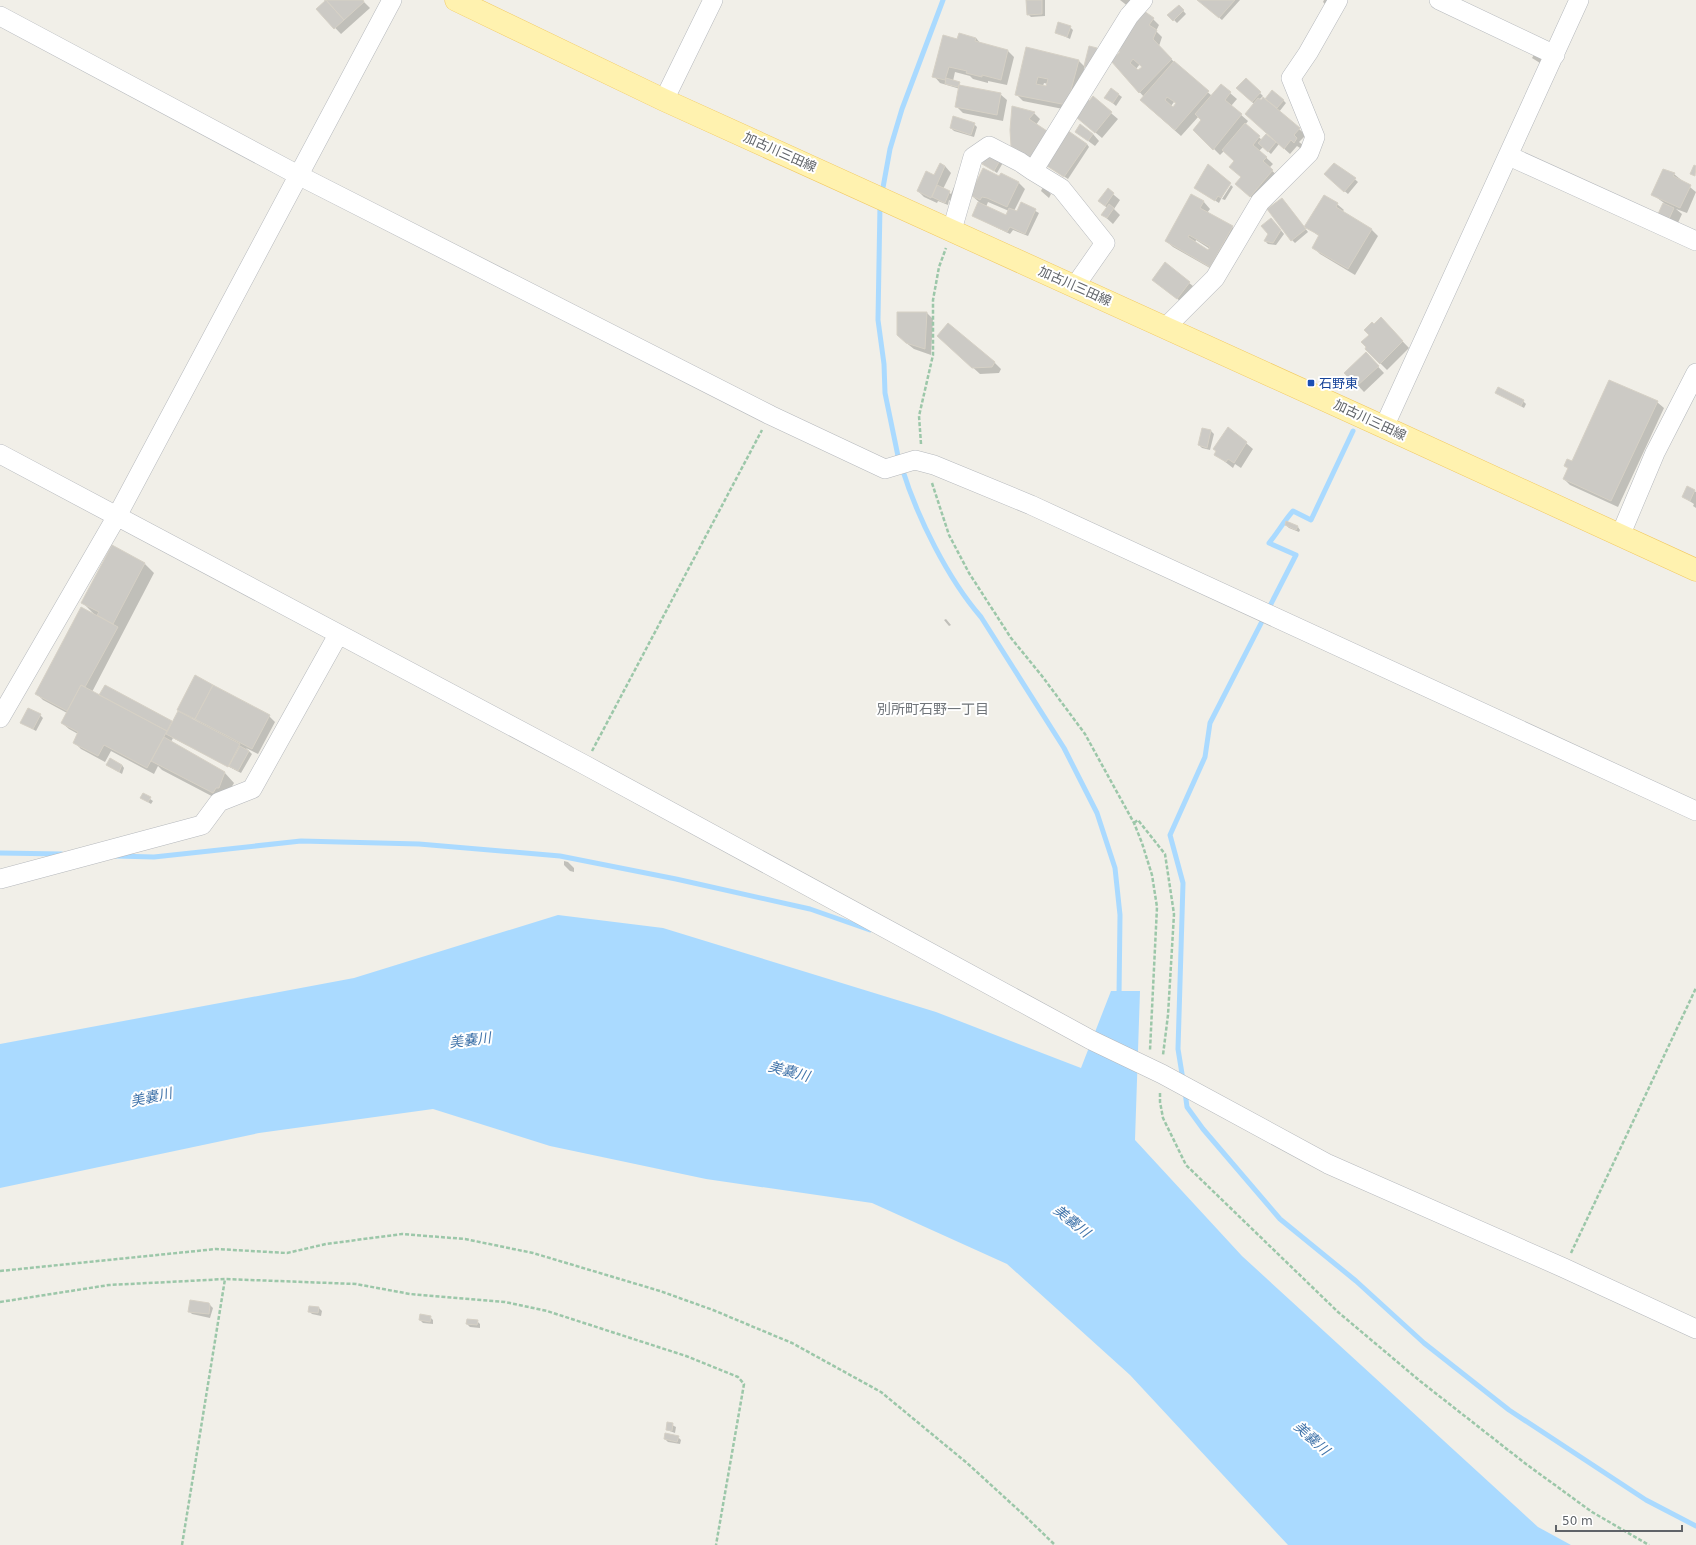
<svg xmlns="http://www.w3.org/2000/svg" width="1696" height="1545" font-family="'DejaVu Sans','Noto Sans JP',sans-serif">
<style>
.water{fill:#aadaff}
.shadow{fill:#0003;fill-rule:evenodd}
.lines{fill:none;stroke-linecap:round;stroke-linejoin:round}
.stream{stroke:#aadaff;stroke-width:5}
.building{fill:#cccac5;stroke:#d6d1c6;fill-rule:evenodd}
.minor-casing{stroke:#b5b8bc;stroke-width:20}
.primary-casing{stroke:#f2c960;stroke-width:23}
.path{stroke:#9cc7a9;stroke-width:2.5;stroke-dasharray:4 2;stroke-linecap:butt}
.minor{stroke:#fff;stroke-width:19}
.primary{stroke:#fff2af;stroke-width:22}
.transit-dot{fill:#1a4fb4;stroke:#fff;stroke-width:1.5}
.labels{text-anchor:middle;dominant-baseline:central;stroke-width:4;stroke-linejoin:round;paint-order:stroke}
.street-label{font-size:13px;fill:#5f6368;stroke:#fff}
.transit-label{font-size:13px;fill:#164399;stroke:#fff;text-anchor:start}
.neighbourhood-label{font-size:14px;fill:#70757a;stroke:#fff}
.water-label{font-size:14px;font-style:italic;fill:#4174aa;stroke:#fff}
</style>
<rect width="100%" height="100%" fill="#f1efe8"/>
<!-- water -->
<path class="water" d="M558 915 663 928 936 1012 1081 1068 1111 991H1140L1135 1140 1242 1256 1538 1527 1571 1545H1288L1130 1375 1007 1264 872 1203 706 1179 550 1146 433 1109 259 1133 0 1188V1044L354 978Z"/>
<!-- shadow -->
<path class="shadow" d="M324 0H362L370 8 341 34 317 9 325 1Z
M1027 0H1045V16L1031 17 1028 14Z
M1120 0H1148L1134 11Z
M1198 0H1240L1222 20Z
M1324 0H1331L1326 5 1323 2Z
M1179 6 1186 14 1177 23 1169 15Z
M1153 19 1159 25 1156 31 1162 37 1159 46 1174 62 1212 96 1230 93 1237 99 1231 106 1248 121 1245 125 1262 140H1275L1254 104 1237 88 1246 79 1263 96 1259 100 1261 101 1283 100 1286 103 1279 112 1306 135 1299 142 1303 145 1300 148 1297 146 1290 154 1279 144 1271 154 1263 147 1259 151 1273 164 1269 168 1279 177 1257 202 1243 190 1242 178 1235 162 1224 151 1220 155 1194 129 1202 120 1199 116 1181 136 1147 106 1144 97 1112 61ZM1140 64 1143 67 1138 72 1136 69ZM1174 102 1177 104 1174 108 1171 106Z
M1070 27 1073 30 1070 39 1056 32Z
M976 38 981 44 1008 51 1014 57 1007 85 988 81V83L973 79 970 76 955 72 953 81 962 86 1000 94 1007 100 1003 121 963 113 956 106 960 89 940 83 934 76 957 40Z
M1089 47 1096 49 1103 55 1091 72 1085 66 1073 111 1023 101 1016 94 1027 48 1079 61 1085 67ZM1044 83 1048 84 1047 87 1043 86Z
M1535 53 1542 58 1540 63 1532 58Z
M1111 89 1122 97 1116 106 1109 100Z
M1093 98 1118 119 1102 138 1084 123 1089 102Z
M1034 113 1040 119 1036 125 1011 130Z
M974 124 977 127 974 137 954 131 951 128Z
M1076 132 1093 134 1099 141 1095 146Z
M1087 144 1089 147 1068 179 1048 166Z
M1004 161 997 173 984 164Z
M945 166 951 173 943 189 951 194 954 187 959 189 952 202 949 200 948 205 938 201 937 203 924 197 918 191Z
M1347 172 1358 182 1348 194 1328 177Z
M1002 174 1019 183 1025 189 1014 211 1017 212 1021 203 1039 213 1028 236 1013 230 1010 234 973 216 979 202 971 195 1000 177ZM988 202 1009 211 1006 216 986 207Z
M1674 174 1696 192 1687 213 1676 209 1682 214 1677 225 1659 214 1664 203 1652 194Z
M1229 183 1219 203 1195 188Z
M1231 185 1233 187 1225 200 1222 199Z
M1043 187 1051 194 1049 198 1041 191Z
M1108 190 1120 200 1114 209 1120 215 1113 224 1102 214 1107 208 1100 201Z
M1192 196 1204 202 1210 209 1207 213 1232 227 1239 234 1217 272 1173 247 1166 241ZM1196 240 1210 249 1208 252 1195 243Z
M1324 196 1337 204 1344 210 1342 212 1372 230 1378 236 1355 275 1320 254 1313 247 1320 237 1306 226Z
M1285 202 1308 232 1295 243 1292 240Z
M1274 222 1284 234 1276 245 1268 244 1265 241Z
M1165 264 1193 286 1180 301 1156 282Z
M927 313 933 319 931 355 914 349 905 342Z
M948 325 995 363 1001 369 999 373 980 374 945 342Z
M1387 325 1409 348 1387 370 1366 349 1374 326Z
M1366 354 1384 373 1364 392 1346 373Z
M1496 392 1523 401 1526 404 1524 408Z
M1657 402 1664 408 1618 507 1570 485 1564 479 1569 469 1566 466Z
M1203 429 1211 431 1214 434 1210 450 1202 448 1199 445Z
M1246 443 1253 449 1241 468 1235 464 1233 468 1215 454Z
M1687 487 1696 492V508L1693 506 1694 504 1683 497Z
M1287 522 1298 527 1300 530 1299 532 1289 528 1286 525Z
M145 564 154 573 92 692 100 696 105 686 173 722 183 715 178 710 269 716 275 722 258 754 246 748 252 754 241 773 173 738 171 742 225 773 234 783 223 802 162 770 158 766 154 774 111 751 105 762 81 749 75 743 78 734 69 729 62 723 67 713 43 700 36 693 95 615 82 602ZM192 718 199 722 203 726 191 720Z
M946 619 951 625 949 626 944 620Z
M40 715 43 718 36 731 22 723Z
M107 765H122L124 768 122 774Z
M143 794 153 801 151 804 141 798Z
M564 861 568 862 574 868V872L570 871 564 865Z
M210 1305 213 1308 210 1318 192 1314 189 1311Z
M319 1308 322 1311 321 1316 312 1314 309 1311Z
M430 1317 433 1320V1324L423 1323 420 1320Z
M477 1321 480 1324V1328L470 1327 467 1324Z
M668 1423 676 1427 675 1433 667 1430Z
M678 1437 681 1440 680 1444 668 1442 665 1439Z"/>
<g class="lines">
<!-- stream -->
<path class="stream" d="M882 193 890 149 902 109 943 0
M880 205 878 320 884 364 885 393 899 461
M902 468C917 517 948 579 981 617L1064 748 1097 813 1115 868 1120 915 1119 996
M0 853 62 854
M116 856 154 857 301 841 419 844 560 856 676 879 810 909 870 930
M1183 1080 1178 1049 1183 883 1170 835 1205 757 1210 723 1296 555 1269 543C1278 532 1284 521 1293 511L1311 520 1353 431
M1185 1092 1187 1107 1203 1129 1280 1219 1356 1281 1424 1343 1509 1410 1646 1500 1696 1526"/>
</g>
<!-- building -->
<path class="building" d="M326 0H363L364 2 344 20Z
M326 0 344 20 334 29 316 9Z
M1026 0H1042V14L1027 15Z
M1197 0H1235L1219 18Z
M1179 5 1184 10 1173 21 1167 15Z
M1144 11 1154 18 1149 25 1157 30 1153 39 1172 59 1139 93 1111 61 1119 53 1121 45ZM1133 59 1142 67 1138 70 1130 63Z
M1058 22 1071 26 1067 37 1055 33Z
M959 33 976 38 975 41 1008 50 1001 80 982 75V77L966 73 967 71 949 67 945 80 932 77 943 35 957 39Z
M1089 46 1097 48 1092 68 1084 66Z
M1026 47 1079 60 1067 105 1015 95ZM1038 77 1048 79 1046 86 1036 84Z
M1174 61 1209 91 1175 130 1140 100ZM1167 97 1176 103 1173 107 1165 100Z
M946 78 960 82 958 87 945 84Z
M1246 78 1261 92 1252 102 1236 88Z
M1221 84 1231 92 1225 100 1242 114 1213 150 1193 130 1201 120 1195 114Z
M959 85 1001 93 997 115 955 107Z
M1111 88 1119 94 1113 103 1104 98Z
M1272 90 1284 100 1277 108 1265 99Z
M1093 96 1112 112 1095 133 1076 117 1087 99 1089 101Z
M1263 97 1300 128 1294 135 1297 138 1294 143 1291 140 1284 149 1245 114 1258 98 1261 100Z
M1012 106 1035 112 1029 119 1050 133 1031 162 1011 146 1010 130Z
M953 116 975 123 971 135 950 128Z
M1245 123 1260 136 1253 145 1267 157 1263 161 1273 170 1250 197 1235 184 1241 177 1229 167 1234 161 1222 150Z
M1080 124 1093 134 1088 141 1075 132Z
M1067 130 1087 144 1064 177 1044 164Z
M1266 134 1276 142 1268 152 1258 143Z
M987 156 1002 157 994 171 982 164Z
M940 163 945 166 931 198 917 191 926 171 934 175Z
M1334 163 1356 178 1344 192 1324 174Z
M1208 164 1231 183 1221 198 1218 196 1215 201 1194 188Z
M1694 165 1696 166 1695 176 1690 174Z
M983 168 999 176 1001 173 1019 182 1007 207 987 198 982 197 980 200 970 195Z
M1663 169 1675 173 1673 176 1691 185 1680 208 1651 195Z
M937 185 950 191 945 203 932 197Z
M1108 188 1114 193 1105 206 1098 201Z
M1191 194 1204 201 1200 208 1233 226 1210 267 1165 241ZM1189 235 1210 247 1208 250 1188 237Z
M1324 195 1338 203 1336 207 1372 229 1348 269 1312 248 1319 235 1304 227Z
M1282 198 1306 229 1291 241 1267 209Z
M978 202 1006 215 1009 208 1017 211 1021 202 1036 209 1025 234 1010 227 1007 232 972 216Z
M1663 203 1674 208 1669 219 1658 214Z
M1109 204 1114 208 1107 218 1101 215Z
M1271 218 1281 230 1273 243 1264 241 1268 234 1261 226Z
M1165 262 1190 282 1177 299 1152 280Z
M897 312H927L925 349 906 343 897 335Z
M1381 317 1403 341 1380 364 1365 349 1366 347 1361 342 1369 335 1364 330 1372 322 1374 324Z
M948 323 995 362 992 367 972 368 937 336Z
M1366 352 1379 366 1357 386 1344 373Z
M1609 380 1658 401 1611 501 1563 479 1568 468 1564 466 1567 459 1572 461Z
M1498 387 1524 400 1521 406 1495 393Z
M1228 427 1247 442 1234 463 1228 459 1226 462 1214 455 1216 451 1213 449Z
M1202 428 1211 430 1207 448 1198 445Z
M1687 486 1695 490 1690 501 1682 497Z
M1286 521 1298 526 1296 530 1285 525Z
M112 545 145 563 113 624 97 615 99 612 81 603Z
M81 607 118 627 85 687 81 685 67 711 35 694Z
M195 675 213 685 195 719 177 710Z
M81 685 167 731 147 768 104 745 98 756 73 743 78 732 61 723Z
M105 685 172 721 167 731 99 695Z
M213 685 270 715 252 749 195 719Z
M28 708 41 714 33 729 20 723Z
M178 711 240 744 228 767 166 734Z
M164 737 225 772 219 788H216L213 793 151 761Z
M240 746 249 751 238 771 229 766Z
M110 758 122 765 119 772 106 765Z
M143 793 151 797 148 802 140 798Z
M190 1300 209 1303 210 1305 209 1314 188 1312Z
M309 1306 319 1307 318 1313 308 1312Z
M420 1314 431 1316 430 1322 419 1320Z
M467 1319 478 1320 477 1325 466 1324Z
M667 1422 673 1423 672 1431 666 1430Z
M665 1433 679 1436 677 1442 664 1439Z"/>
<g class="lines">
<defs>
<path id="minor" d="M1439 0 1555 55
M0 16 298 175 770 415 885 469 915 460 934 465 1031 505 1696 811
M664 100 713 0
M1509 156 1696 241
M1033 171 1061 188 1105 243 1075 286
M952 230 973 157 989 146 1020 162 1033 171 1129 16 1143 0
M1166 327 1215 278 1260 202 1309 153 1315 137 1291 78 1308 53 1338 0
M1384 427 1579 0
M0 454 585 765 1091 1040 1162 1074 1328 1164 1564 1268 1696 1329
M1620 536 1655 453 1696 373
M0 718 117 516 392 0
M0 879 202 825 219 802 252 789 338 635"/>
<path id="primary" d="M456 0 664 100 1384 427 1696 570"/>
</defs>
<!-- minor casing -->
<use href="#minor" class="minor-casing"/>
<!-- primary casing -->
<use href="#primary" class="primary-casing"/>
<!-- path -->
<path class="path" d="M921 444 919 416 933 355V300L939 267 946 248
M932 483 949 535 969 573 1011 638 1042 676 1085 734 1134 823 1142 843 1152 875 1157 907 1150 1050
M592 751 762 430
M1134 823 1138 820 1165 854 1174 914 1168 1015 1163 1055
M1160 1093V1102L1163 1118 1186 1165 1338 1312 1420 1381 1526 1464 1592 1512 1649 1545
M1571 1253 1696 988
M0 1271 216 1249 287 1253 326 1244 402 1234 465 1239 533 1253 660 1291 713 1310 792 1343 881 1392 967 1463 1025 1516 1055 1545
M0 1302 109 1285 188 1281 225 1279 356 1284 410 1294 505 1302 547 1311 686 1356 738 1377 744 1384 716 1545
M182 1545 225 1279"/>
<!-- minor -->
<use href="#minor" class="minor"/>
<!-- primary -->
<use href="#primary" class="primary"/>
</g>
<!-- markers -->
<rect class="transit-dot" x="1307" y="379" width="8" height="8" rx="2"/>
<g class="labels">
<!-- street labels -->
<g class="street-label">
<text transform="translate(780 152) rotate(24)">加古川三田線</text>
<text transform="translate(1075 286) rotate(24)">加古川三田線</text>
<text transform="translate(1370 420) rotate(25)">加古川三田線</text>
</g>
<!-- transit labels -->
<g class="transit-label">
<text x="1319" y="383">石野東</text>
</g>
<!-- neighbourhood labels -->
<g class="neighbourhood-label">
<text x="933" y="709">別所町石野一丁目</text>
</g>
<!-- water labels -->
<g class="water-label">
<text transform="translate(470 1040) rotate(-7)">美嚢川</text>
<text transform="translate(789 1071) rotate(15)">美嚢川</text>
<text transform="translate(151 1097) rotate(-12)">美嚢川</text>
<text transform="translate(1072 1221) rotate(39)">美嚢川</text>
<text transform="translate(1312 1438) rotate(42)">美嚢川</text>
</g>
</g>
<!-- scale -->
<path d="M1556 1525v6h126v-6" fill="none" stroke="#5f6368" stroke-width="2"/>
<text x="1562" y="1525" font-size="12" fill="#5f6368" stroke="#ffffff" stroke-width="3" paint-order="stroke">50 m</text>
</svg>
